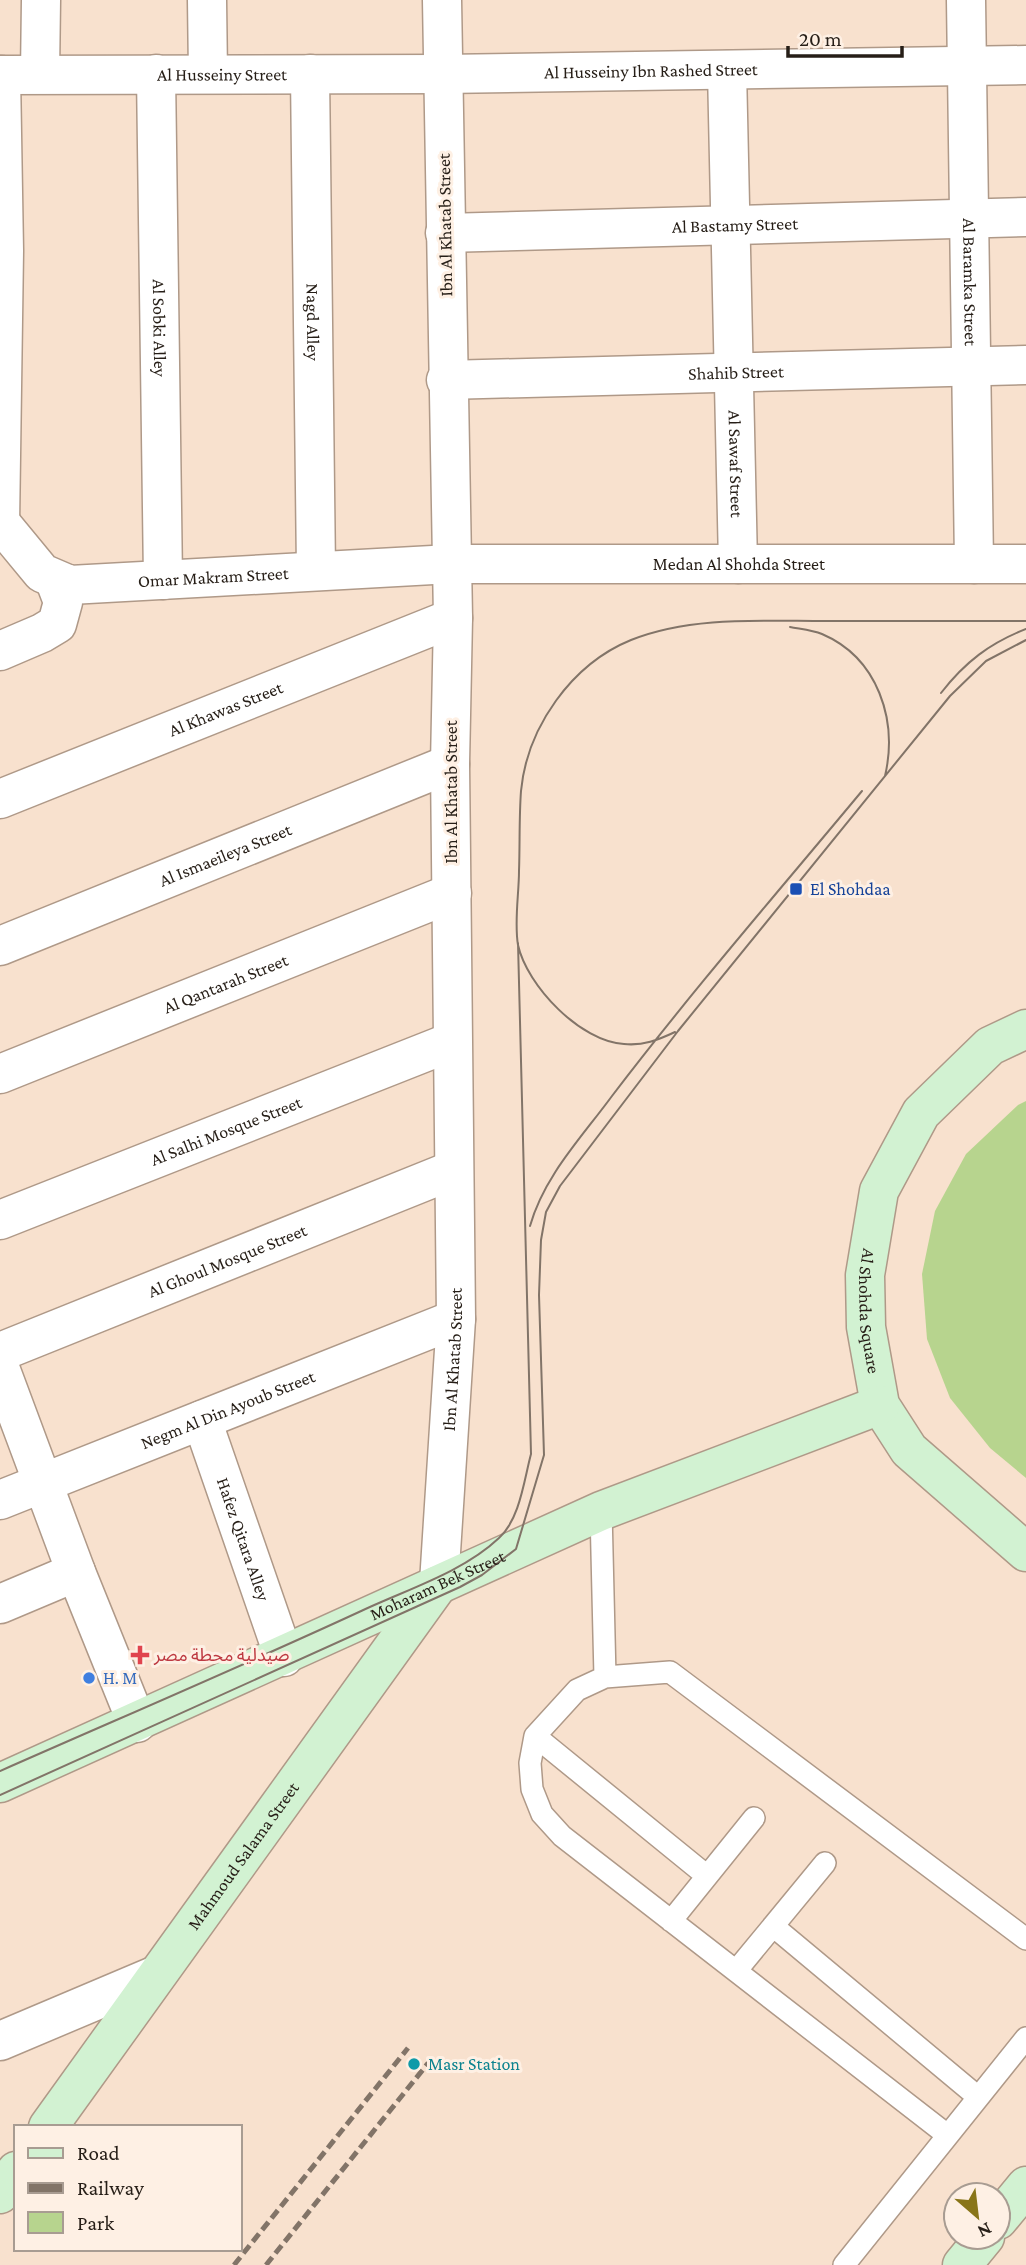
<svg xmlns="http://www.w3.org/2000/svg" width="1026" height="2265" font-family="'Crimson Pro','Noto Sans Arabic',serif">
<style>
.green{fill:#b7d48e}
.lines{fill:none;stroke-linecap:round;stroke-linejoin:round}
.lane-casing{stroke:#af9988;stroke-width:24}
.street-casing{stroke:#af9988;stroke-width:41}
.secondary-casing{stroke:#af9988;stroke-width:41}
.lane{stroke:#fff;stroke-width:21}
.street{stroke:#fff;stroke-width:38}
.secondary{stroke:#d2f2d2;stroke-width:38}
.tram{stroke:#827468;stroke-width:2}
.rail{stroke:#827468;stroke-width:5;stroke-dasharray:10 5;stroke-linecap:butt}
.transit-dot{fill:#1a4fb4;stroke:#fef0e4;stroke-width:2.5}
.health-dot{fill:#e0444e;stroke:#fef0e4;stroke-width:2.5}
.shop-dot{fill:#3f7fe0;stroke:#fef0e4;stroke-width:2.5}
.culture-dot{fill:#0f9aa8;stroke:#fef0e4;stroke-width:2.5}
.labels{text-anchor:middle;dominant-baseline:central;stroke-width:6;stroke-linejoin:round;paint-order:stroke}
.street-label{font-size:18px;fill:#261e17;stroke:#fef0e4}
.transit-label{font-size:18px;fill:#164399;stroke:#fef0e4;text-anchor:start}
.health-label{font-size:18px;fill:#be3a42;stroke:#fef0e4;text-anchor:start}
.shop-label{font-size:18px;fill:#366cbe;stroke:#fef0e4;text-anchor:start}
.culture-label{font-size:18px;fill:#0d838f;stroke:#fef0e4;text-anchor:start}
</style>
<rect width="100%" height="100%" fill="#f8e1ce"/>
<!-- green -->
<path class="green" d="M1026 1101V1478L990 1448 950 1398 927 1339 922 1274 935 1211 966 1154 1018 1105Z"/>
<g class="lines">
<defs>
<path id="lane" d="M601 1511 605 1677
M535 1736 707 1876
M671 1921 754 1818
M773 1926 978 2097
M736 1971 825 1863
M946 2134 562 1836 542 1814 532 1789 530 1763 535 1736 577 1690 605 1677 670 1672 1026 1939
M844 2265 1026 2038"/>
<g id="street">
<path d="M207 0 208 74"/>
<path id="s1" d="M966 0 974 564"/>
<path id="s2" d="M727 70 738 564"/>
<path d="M40 74 41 0"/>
<path id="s3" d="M156 74 163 580"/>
<path id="s4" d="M310 74 316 571"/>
<path id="s5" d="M0 75 443 74 1026 65"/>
<path id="s6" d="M445 233 1026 217"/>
<path id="s7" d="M446 380 1026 365"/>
<path id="s8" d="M0 522 42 573 70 585 451 564H1026"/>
<path d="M0 525 4 251 1 75"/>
<path d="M0 651 42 633 57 624 63 602 55 581"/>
<path id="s9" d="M0 799 453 618"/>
<path id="s10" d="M0 946 450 764"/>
<path id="s11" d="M0 1074 452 893"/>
<path id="s12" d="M0 1220 451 1042"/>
<path id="s13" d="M0 1352 453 1170"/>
<path d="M0 1368 76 1572 137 1723"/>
<path id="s14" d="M202 1420 284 1657"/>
<path id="s15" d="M0 1500 456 1319"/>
<path id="s16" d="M439 1583 456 1319 450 764 453 618 442 0"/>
<path d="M0 1604 76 1572"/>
<path d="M0 2041 154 1976"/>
</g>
<g id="secondary">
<path id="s17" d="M1026 1029 990 1046 921 1113 879 1191 865 1275 866 1327 880 1405 909 1450 1026 1552"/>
<path id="s18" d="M0 1783 601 1511 880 1405"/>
<path id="s19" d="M48 2127 438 1585"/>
<path d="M0 2194 16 2171"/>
<path d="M998 2220 1026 2186"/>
<path d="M962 2265 985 2237"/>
</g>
</defs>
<!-- lane casing -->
<use href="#lane" class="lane-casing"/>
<!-- street casing -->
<use href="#street" class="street-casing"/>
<!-- secondary casing -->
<use href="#secondary" class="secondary-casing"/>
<!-- lane -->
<use href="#lane" class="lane"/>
<!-- street -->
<use href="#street" class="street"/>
<!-- secondary -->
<use href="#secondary" class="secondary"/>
<!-- tram -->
<path class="tram" d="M790 627C800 629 812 630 822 634 878 658 898 720 885 776
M941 693C965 662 990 643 1026 629
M675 1032C658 1040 643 1046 624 1044 581 1042 527 986 518 945 514 922 519 894 519 871 520 844 519 818 521 791 527 727 572 664 631 640 691 616 762 621 825 621 892 621 959 621 1026 621
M530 1226C544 1176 582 1137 612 1096 692 991 778 892 862 791
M0 1771C120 1718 240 1667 359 1612 405 1590 462 1573 499 1538 520 1519 524 1480 531 1454L518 943
M0 1795 460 1587 482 1575 516 1549 544 1455 539 1295 541 1240 546 1212 560 1186 678 1031 950 696 986 661 1026 640"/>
<!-- rail -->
<path class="rail" d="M234 2265 408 2048
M266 2265 429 2062"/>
</g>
<!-- markers -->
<rect class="transit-dot" x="789" y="882" width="14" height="14" rx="3.5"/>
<path class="health-dot" d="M136.5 1644.5h7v7h7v7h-7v7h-7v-7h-7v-7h7z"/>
<circle class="shop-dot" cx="89" cy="1678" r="7"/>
<circle class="culture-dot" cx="414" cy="2064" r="7"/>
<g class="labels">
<!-- street labels -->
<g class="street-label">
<text stroke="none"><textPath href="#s5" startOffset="651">Al Husseiny Ibn Rashed Street</textPath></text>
<text stroke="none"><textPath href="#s5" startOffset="222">Al Husseiny Street</textPath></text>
<text transform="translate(445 225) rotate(-91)">Ibn Al Khatab Street</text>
<text stroke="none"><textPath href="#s6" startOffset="290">Al Bastamy Street</textPath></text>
<text stroke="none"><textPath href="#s1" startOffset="282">Al Baramka Street</textPath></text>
<text stroke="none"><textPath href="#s4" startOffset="248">Nagd Alley</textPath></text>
<text stroke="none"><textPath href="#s3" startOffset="254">Al Sobki Alley</textPath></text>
<text stroke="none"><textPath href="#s7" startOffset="290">Shahib Street</textPath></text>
<text stroke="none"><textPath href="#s2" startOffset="394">Al Sawaf Street</textPath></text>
<text stroke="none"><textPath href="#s8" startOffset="766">Medan Al Shohda Street</textPath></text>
<text stroke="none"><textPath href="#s8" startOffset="240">Omar Makram Street</textPath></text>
<text stroke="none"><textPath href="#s9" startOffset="243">Al Khawas Street</textPath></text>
<text transform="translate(451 792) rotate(-90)">Ibn Al Khatab Street</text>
<text stroke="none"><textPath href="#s10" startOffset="243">Al Ismaeileya Street</textPath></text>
<text stroke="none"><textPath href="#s11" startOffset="243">Al Qantarah Street</textPath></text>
<text stroke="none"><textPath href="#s12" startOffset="243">Al Salhi Mosque Street</textPath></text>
<text stroke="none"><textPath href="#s13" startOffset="245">Al Ghoul Mosque Street</textPath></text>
<text stroke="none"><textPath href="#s17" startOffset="346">Al Shohda Square</textPath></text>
<text stroke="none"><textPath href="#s16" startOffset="224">Ibn Al Khatab Street</textPath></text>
<text stroke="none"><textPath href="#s15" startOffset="245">Negm Al Din Ayoub Street</textPath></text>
<text stroke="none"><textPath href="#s14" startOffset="126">Hafez Qitara Alley</textPath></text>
<text stroke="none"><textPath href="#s18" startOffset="480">Moharam Bek Street</textPath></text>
<text stroke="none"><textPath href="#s19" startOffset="334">Mahmoud Salama Street</textPath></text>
</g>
<!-- transit labels -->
<g class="transit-label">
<text x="810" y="889">El Shohdaa</text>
</g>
<!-- health labels -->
<g class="health-label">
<text x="154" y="1655">صيدلية محطة مصر</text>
</g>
<!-- shop labels -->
<g class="shop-label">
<text x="103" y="1678">H. M</text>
</g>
<!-- culture labels -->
<g class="culture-label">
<text x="428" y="2064">Masr Station</text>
</g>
</g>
<!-- legend -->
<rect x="14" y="2125" width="228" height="126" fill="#fef0e4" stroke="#a89c92" stroke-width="2"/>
<rect x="28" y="2148" width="35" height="10" fill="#d2f2d2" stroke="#a89c92" stroke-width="2"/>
<text x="77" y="2160" font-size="21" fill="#261e17">Road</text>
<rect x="28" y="2183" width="35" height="10" fill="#827468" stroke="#a89c92" stroke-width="2"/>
<text x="77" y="2195" font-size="21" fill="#261e17">Railway</text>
<rect x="28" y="2212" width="35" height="21" fill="#b7d48e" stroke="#a89c92" stroke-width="2"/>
<text x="77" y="2230" font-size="21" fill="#261e17">Park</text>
<!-- north arrow -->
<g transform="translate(977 2216) rotate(152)"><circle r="33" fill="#fef0e4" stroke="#a89c92" stroke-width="2"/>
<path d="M0-5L12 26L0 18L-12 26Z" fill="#897518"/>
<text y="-10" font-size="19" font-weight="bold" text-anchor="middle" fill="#261e17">N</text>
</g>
<!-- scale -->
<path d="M788 46v10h114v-10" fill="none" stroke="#261e17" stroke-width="3.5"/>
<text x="799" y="46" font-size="21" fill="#261e17" stroke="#fef0e4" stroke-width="5" paint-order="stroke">20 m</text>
</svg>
